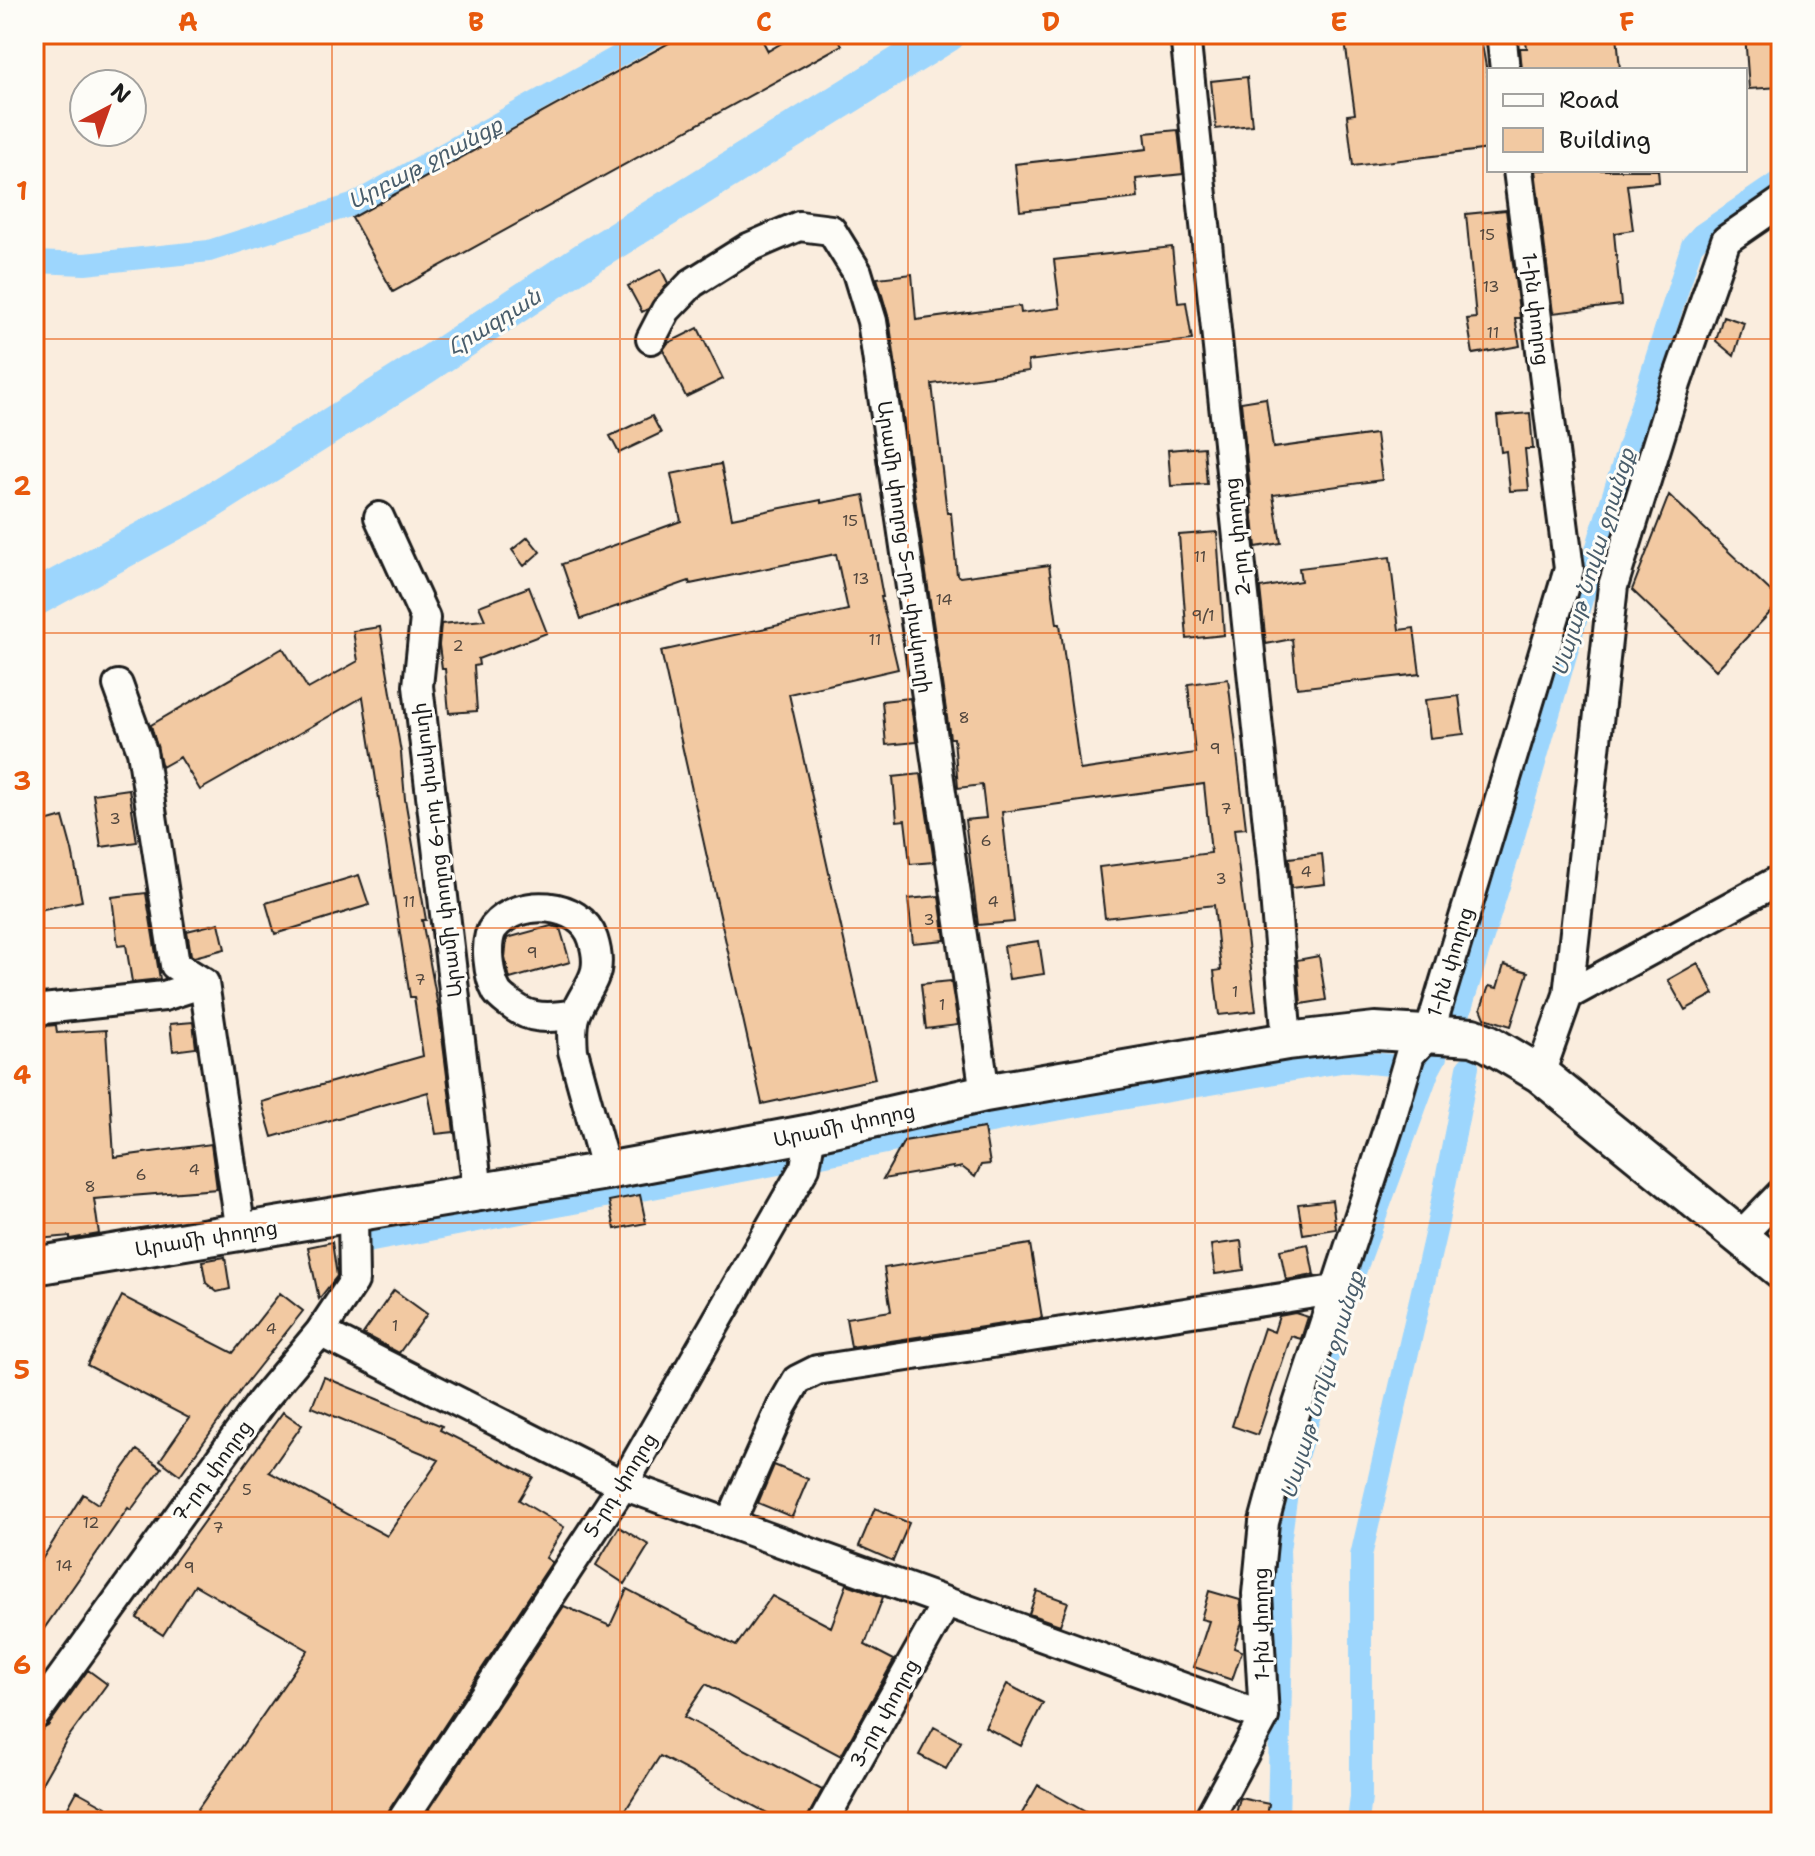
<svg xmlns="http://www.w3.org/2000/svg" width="1815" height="1856" font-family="'Shantell Sans','Noto Sans Armenian',sans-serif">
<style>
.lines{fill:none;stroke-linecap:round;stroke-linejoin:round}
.canal{stroke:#9dd6fd;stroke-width:22}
.river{stroke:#9dd6fd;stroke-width:36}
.building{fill:#f2c9a2;stroke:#1c1c1c;stroke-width:2}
.minor-casing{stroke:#1c1c1c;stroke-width:34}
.major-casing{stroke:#1c1c1c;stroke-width:42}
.minor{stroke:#fdfcf7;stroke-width:28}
.major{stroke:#fdfcf7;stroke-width:36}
.grid{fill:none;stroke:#e8590c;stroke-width:2;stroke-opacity:0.55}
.labels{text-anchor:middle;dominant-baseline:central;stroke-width:6;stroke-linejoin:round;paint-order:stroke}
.number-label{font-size:16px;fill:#52473e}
.street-label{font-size:20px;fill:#1c1c1c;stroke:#fdfcf7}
.water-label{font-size:22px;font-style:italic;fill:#495d6b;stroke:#fdfcf7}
.neatline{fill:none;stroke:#e8590c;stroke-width:3}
.grid-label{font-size:26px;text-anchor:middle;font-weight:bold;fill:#e8590c}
</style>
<rect width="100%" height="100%" fill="#faedde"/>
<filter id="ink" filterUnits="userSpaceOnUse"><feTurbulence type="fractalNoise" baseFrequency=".0125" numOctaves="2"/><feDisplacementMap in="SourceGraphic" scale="16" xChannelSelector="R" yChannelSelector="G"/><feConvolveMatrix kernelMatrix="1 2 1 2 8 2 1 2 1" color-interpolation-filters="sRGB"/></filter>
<g filter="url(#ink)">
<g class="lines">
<!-- canal -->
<path class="canal" d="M34 262 85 264 209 251 352 205 658 34
M1458 1018 1507 860 1601 533 1692 245 1702 234 1781 180
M816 1157 1026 1115 1347 1061 1402 1066
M367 1242 794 1161
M1355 1272 1429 1070 1436 1057
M1278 1822 1282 1635 1279 1550 1288 1485 1330 1350
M1358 1822 1361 1797V1556L1437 1226 1468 1067"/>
<!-- river -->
<path class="river" d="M34 599 197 510 425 366 589 257 948 34"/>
</g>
<!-- building -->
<path class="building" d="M685 34H759L768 51 797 34H836L842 45 393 292 352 218Z
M1344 34H1472L1473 40 1481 39 1489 83V149L1353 166 1347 115 1355 114Z
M1525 34H1617L1620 70H1522L1520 48H1527Z
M1745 34H1781V87L1749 89Z
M1247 77 1252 125 1216 129 1211 81Z
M1178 130 1183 174 1136 179 1138 198 1020 211 1015 164 1147 149 1145 133Z
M1535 170H1658L1659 182 1627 185 1633 230 1614 233 1621 305 1553 313Z
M1506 210 1520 318H1515L1520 346 1473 354 1467 319 1476 318 1466 214Z
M1172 247 1178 303 1186 302 1192 340 1028 361 1029 371 932 384 947 513H951L957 575 960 577 1049 565 1057 624H1060L1080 770 1195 753 1188 684 1228 679 1246 828 1234 829 1256 1011 1219 1015 1214 971 1221 970 1214 905 1105 918 1099 867 1211 853 1204 784 1002 812 1014 922 978 925 965 820 986 818 982 785 958 788 954 738H950L889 319 877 278 912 274 916 320 1020 306 1021 313 1060 308 1054 260Z
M661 269 668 283 648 309 642 312 628 286Z
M1723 316 1744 323 1734 356 1716 341Z
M698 328 723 379 686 397 663 350 668 343Z
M1266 398 1273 448 1376 434 1382 480 1273 495 1281 543 1256 547 1241 402Z
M1530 413 1533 449H1525L1529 490 1510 491 1506 451 1501 452 1497 416Z
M652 416 661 433 619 453 610 436Z
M1204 447 1207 484 1171 486 1168 450Z
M721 464 732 518 821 500V503L864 495 883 597H881L898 669 789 694 875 1079 762 1104 661 651 848 610 836 554 690 584 689 581 581 619 562 564 681 521 671 474Z
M1669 495 1781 601 1716 670 1632 590Z
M1217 532 1224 635 1187 639 1179 535Z
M528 537 540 552 524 566 512 550Z
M1390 557 1399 630 1414 628 1420 674 1297 688 1292 639 1266 644 1260 588 1301 581 1299 568Z
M529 587 547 633 478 659 479 665 474 666 477 711 449 713 445 669H442L439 645 441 624 485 620 479 606Z
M380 627 401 753 405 799 426 920H422L439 1012 454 1132 436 1134 428 1092 272 1137 262 1102 423 1056 414 997H410L363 697 200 790 180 757 162 767 151 725 283 648 308 689 358 661 353 631Z
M1459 696 1464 734 1430 738 1425 700Z
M910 698 916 742 886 745 882 701Z
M921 774 934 862 910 864 905 820 897 821 893 777Z
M129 789 137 842 101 847 93 794Z
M63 817 72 850 82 901 34 911V825Z
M1322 854 1325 884 1291 888 1289 858Z
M359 875 369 905 275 934 266 903Z
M146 893 160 979 132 982 126 945 118 946 112 897Z
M939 896 945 940 913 943 908 899Z
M219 923 225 949 194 957 191 955 187 931Z
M551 926 560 928 570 962 510 979 505 958 507 938Z
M1039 941 1044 974 1009 979 1004 946Z
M1319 956 1326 1000 1301 1004 1297 960Z
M1698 963 1714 994 1685 1010 1668 980Z
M1504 965 1528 972 1511 1026 1485 1018 1481 1008 1489 986 1497 988Z
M951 981 958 1025 926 1029 921 984Z
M193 1022 196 1048 173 1051 170 1024Z
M56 1025 57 1033 106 1030 114 1157 211 1144 217 1189 94 1199 99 1234 70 1239V1236L38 1239 34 1200V1027Z
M984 1128 990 1164 981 1165 975 1177 962 1167 953 1169V1167L883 1179 904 1141Z
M640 1195 646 1223 615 1229 609 1201Z
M1332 1200 1336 1229 1303 1234 1298 1204Z
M1241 1241 1244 1270 1215 1274 1211 1245Z
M332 1242 337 1276 319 1299 308 1247Z
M1030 1244 1042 1318 851 1347 846 1318 891 1311 884 1268Z
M1308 1244 1314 1275 1286 1280 1280 1250Z
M225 1257 230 1289 217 1292 206 1283 202 1261Z
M394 1290 427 1314 399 1353 363 1334Z
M280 1293 303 1311 246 1383 180 1475 160 1460 189 1418 87 1365 122 1296 233 1353Z
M1295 1313 1308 1317 1301 1339 1291 1336 1258 1435 1232 1426 1264 1328 1274 1332 1279 1316Z
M324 1377 442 1426 440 1430 533 1477 519 1500 564 1527 546 1558 552 1562 387 1813 384 1822H189L308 1650 195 1585 163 1635 137 1618 160 1582 283 1412 302 1425 269 1472 387 1536 439 1460 312 1407Z
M137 1450 162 1468 131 1510 128 1508 34 1643V1572L83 1494 98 1504Z
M774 1465 808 1479 792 1517 758 1503Z
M875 1508 909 1523 893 1561 859 1546Z
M619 1527 649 1545 625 1584 596 1565Z
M847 1584 883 1597 865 1645 894 1660 841 1756 706 1684 684 1717 822 1790 805 1822H784L660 1756 618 1822H421L564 1606 610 1626 627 1589 736 1646 772 1596 831 1627Z
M1037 1591 1068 1602 1060 1625 1029 1614Z
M1209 1591 1240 1600 1242 1622 1234 1648 1242 1651 1232 1680 1194 1667 1209 1621 1201 1619Z
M88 1670 107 1684 67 1739 34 1797V1733L48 1726Z
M1007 1684 1043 1703 1021 1746 985 1727Z
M934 1727 961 1742 946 1769 919 1755Z
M1038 1785 1103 1822H1017Z
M77 1791 133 1822H60Z
M1240 1798 1269 1804 1266 1822H1234Z"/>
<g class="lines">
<defs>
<path id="minor" d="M1185 34 1273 871 1287 1041
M1502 41 1505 70
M651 339 666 310 692 283 748 248 799 226 831 230 857 272 872 321 985 1093
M379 517 425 618 418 686 478 1192
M118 685 142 751 175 965 204 983 241 1232
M1568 995 1613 586 1676 384 1726 240 1781 202
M34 1010 164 996 204 983
M575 1014C558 1017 537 1020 521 1011 514 1007 501 998 497 992 489 978 483 940 494 927 518 897 581 901 593 939 605 977 587 984 575 1014 571 1025 572 1039 573 1051L606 1171
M1540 1074 1568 995 1781 879
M1740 1236 1781 1194
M320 1332 623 1485 1264 1717
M730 1523 782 1406 797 1380 817 1370 1334 1290
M34 1716 262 1401 320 1332 354 1281 353 1215
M401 1822 623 1485 805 1167 811 1133
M823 1822 946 1603
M1207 1822 1264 1717 1257 1594 1264 1522 1285 1444 1389 1126 1410 1054 1429 1034 1569 569 1518 170"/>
<path id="major" d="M34 1266 606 1171 811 1133 985 1093 1287 1041 1375 1031 1473 1037 1488 1043 1540 1074 1781 1270"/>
</defs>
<!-- minor casing -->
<use href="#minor" class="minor-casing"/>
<!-- major casing -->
<use href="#major" class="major-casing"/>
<!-- minor -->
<use href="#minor" class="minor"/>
<!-- major -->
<use href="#major" class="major"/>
</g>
</g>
<!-- grid -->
<path class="grid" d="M332 34V1822M620 34V1822M908 34V1822M1195 34V1822M1483 34V1822M34 339H1781M34 633H1781M34 928H1781M34 1223H1781M34 1517H1781"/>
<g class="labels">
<!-- number labels -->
<g class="number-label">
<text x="1487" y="234">15</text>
<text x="1491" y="286">13</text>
<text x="1493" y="332">11</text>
<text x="850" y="520">15</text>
<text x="1200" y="556">11</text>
<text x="861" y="578">13</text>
<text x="944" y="599">14</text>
<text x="1203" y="615">9/1</text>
<text x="875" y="639">11</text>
<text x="458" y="645">2</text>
<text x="964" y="717">8</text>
<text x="1215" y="748">9</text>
<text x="1226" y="808">7</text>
<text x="115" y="818">3</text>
<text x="986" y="840">6</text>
<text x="1306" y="871">4</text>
<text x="1221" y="878">3</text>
<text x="409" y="901">11</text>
<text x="993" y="901">4</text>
<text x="929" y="919">3</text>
<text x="532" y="952">9</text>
<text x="420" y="979">7</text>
<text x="1235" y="991">1</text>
<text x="942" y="1004">1</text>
<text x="194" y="1169">4</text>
<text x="141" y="1174">6</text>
<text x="90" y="1186">8</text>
<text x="395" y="1325">1</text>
<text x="271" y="1328">4</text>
<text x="247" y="1489">5</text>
<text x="91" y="1522">12</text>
<text x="218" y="1527">7</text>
<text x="64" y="1565">14</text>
<text x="189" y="1567">9</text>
</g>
<!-- street labels -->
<g class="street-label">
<text transform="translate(1536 309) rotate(83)">1-ին փողոց</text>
<text transform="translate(1237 537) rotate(-96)">2-րդ փողոց</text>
<text transform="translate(905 547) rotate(82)">Արամի փողոց 5-րդ փակուղի</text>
<text transform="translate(437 850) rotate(-97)">Արամի փողոց 6-րդ փակուղի</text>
<text transform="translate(1450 962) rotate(-73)">1-ին փողոց</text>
<text transform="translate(844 1125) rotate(-12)">Արամի փողոց</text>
<text transform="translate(206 1238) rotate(-9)">Արամի փողոց</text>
<text transform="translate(212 1471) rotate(-54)">7-րդ փողոց</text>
<text transform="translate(620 1485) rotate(-58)">5-րդ փողոց</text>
<text transform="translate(1261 1624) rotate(-91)">1-ին փողոց</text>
<text transform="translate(884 1713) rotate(-61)">3-րդ փողոց</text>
</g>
<!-- water labels -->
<g class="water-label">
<text transform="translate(425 163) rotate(-28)">Արբաթ ջրանցք</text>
<text transform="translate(494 322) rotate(-32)">Հրազդան</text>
<text transform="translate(1593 562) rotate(-73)">Սայաթ Նովա ջրանցք</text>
<text transform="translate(1322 1385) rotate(-73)">Սայաթ Նովա ջրանցք</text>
</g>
</g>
<!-- margin -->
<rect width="1815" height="1856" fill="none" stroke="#fdfcf7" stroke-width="88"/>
<!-- legend -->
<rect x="1487" y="68" width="260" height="104" fill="#fdfcf7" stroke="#a3a29f" stroke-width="2"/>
<rect x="1503" y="94" width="40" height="12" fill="#fdfcf7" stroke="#a3a29f" stroke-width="2"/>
<text x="1559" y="108" font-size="24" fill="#1c1c1c">Road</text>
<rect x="1503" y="128" width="40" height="24" fill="#f2c9a2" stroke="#a3a29f" stroke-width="2"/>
<text x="1559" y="148" font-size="24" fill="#1c1c1c">Building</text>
<!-- north arrow -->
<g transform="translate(108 108) rotate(41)"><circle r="38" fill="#fdfcf7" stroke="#a3a29f" stroke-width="2"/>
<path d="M0-6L14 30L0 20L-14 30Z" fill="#c8321e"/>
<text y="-12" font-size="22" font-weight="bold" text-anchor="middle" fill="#1c1c1c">N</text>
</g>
<rect x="44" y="44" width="1727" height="1768" class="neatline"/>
<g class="grid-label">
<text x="188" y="31">A</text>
<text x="476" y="31">B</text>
<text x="764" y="31">C</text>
<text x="1051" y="31">D</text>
<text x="1339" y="31">E</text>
<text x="1627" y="31">F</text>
<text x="22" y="200">1</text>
<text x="22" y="495">2</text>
<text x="22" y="790">3</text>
<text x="22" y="1084">4</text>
<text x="22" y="1379">5</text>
<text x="22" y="1674">6</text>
</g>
</svg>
